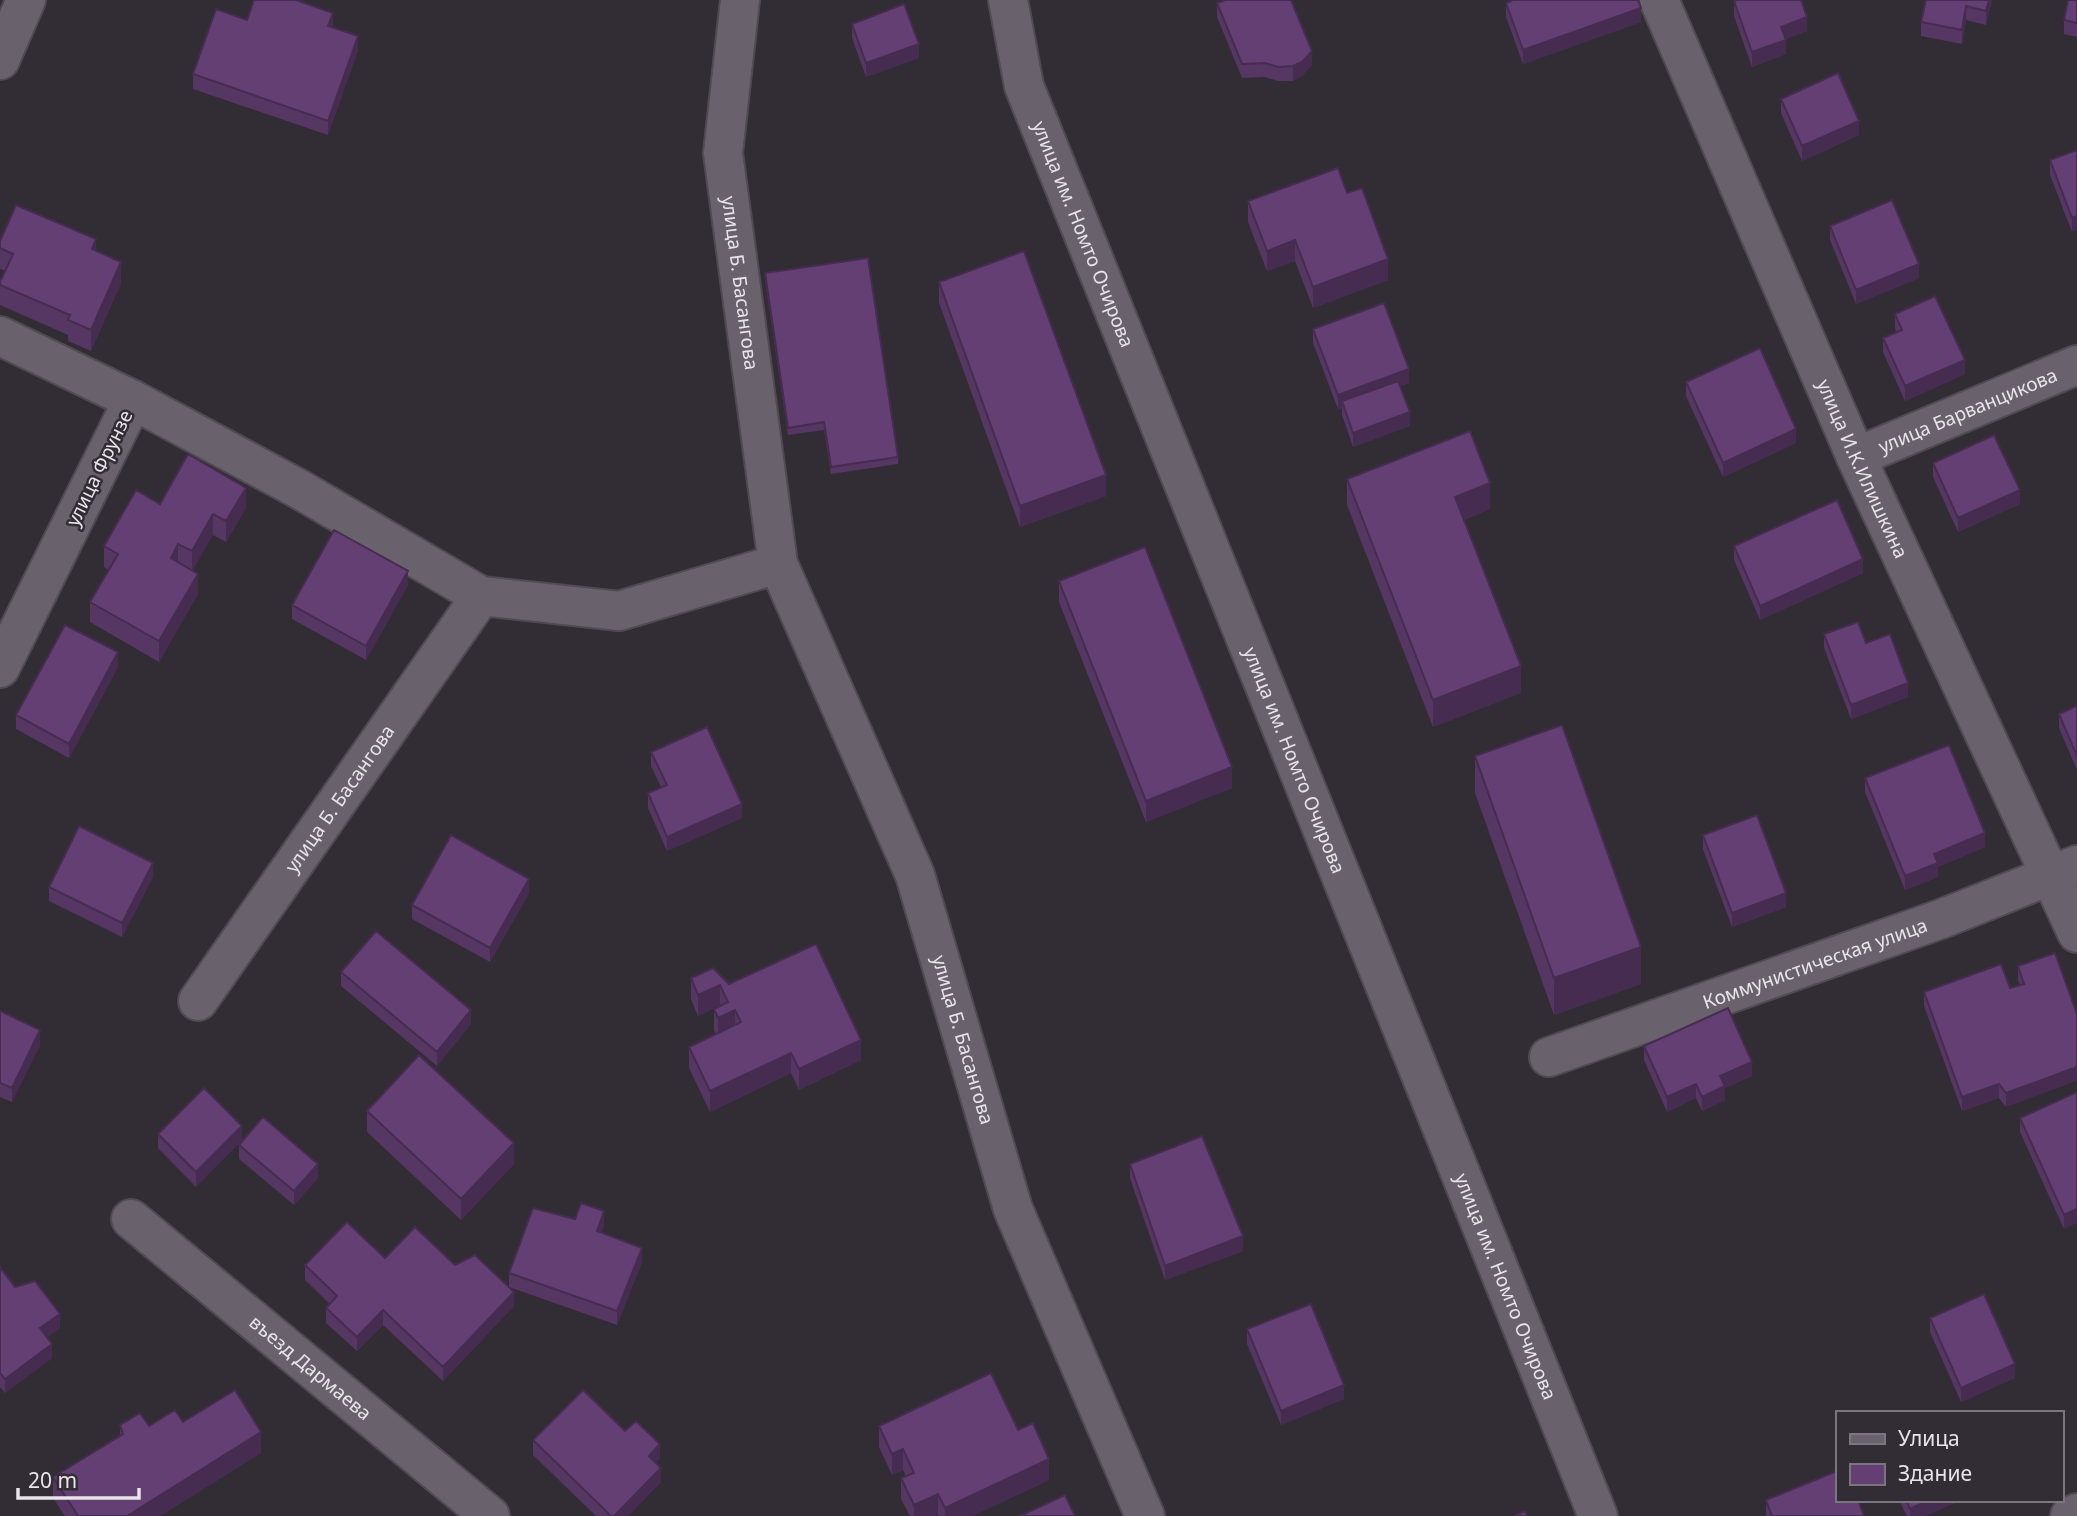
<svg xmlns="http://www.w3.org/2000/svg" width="2077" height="1516" font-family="'Noto Sans',sans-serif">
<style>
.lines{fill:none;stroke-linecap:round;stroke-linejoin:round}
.minor-casing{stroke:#504a52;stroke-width:42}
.minor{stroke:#69626c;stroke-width:38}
.wall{fill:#563663}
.shaded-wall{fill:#462c50}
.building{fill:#643f73;stroke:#462c50;stroke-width:2}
.labels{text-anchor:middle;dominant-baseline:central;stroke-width:5;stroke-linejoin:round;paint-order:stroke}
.street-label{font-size:19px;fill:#e8e4ea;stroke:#322c35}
</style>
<rect width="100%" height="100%" fill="#322c35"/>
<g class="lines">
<defs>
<g id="minor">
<path id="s1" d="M740 0 723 153 778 564 915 875 1013 1209 1145 1516"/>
<path id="s2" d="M1008 0 1024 86 1598 1516"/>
<path id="s3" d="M1659 0 1856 457 2077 933"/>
<path d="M0 60 26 0"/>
<path d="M0 336 133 400 0 668"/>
<path d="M133 400 299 489 481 596 619 611 778 564"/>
<path id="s4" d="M1856 457 2077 365"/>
<path id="s5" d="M198 1001 481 596"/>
<path id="s6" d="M1549 1057 1941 919 2077 865"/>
<path id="s7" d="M131 1219 490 1516"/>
<path d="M2070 1516 2077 1513"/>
</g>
</defs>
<!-- minor casing -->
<use href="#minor" class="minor-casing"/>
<!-- minor -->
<use href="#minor" class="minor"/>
</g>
<!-- wall -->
<path class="wall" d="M1926 0H1992L1986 25 1966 20 1962 44 1921 36V22Z
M2077 0V37L2064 34V20Z
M1734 1 1807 31 1786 39V54L1752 67 1734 16Z
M1217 3 1312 65 1302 76 1293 81H1278L1265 77 1242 78 1217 17Z
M1506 3 1641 22 1523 64 1506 17Z
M247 20 333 27 358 50 328 135 193 89V74Z
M852 24 919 58 866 77 852 38Z
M1781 99 1859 135 1802 161 1781 113Z
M2077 150 2072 232 2050 175V160Z
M1347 193 1388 280 1313 308 1295 261 1267 271 1248 222V201Z
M1830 226 1919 278 1856 304 1830 240Z
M0 241 96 251 121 283 91 351 68 341V335L0 305V282L5 271 0 269Z
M765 273 898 457V464L831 474 824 430 788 435 765 280Z
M939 282 1106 496 1020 527 939 303Z
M1895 314 1965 374 1905 401 1883 352V338L1896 332 1895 328Z
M1313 329 1409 383 1400 386 1410 426 1353 447 1342 415V408L1338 409 1313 343Z
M1686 382 1796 443 1723 477 1686 396Z
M1933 463 2020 504 1958 532 1933 477Z
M1347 479 1490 509 1464 520 1521 693 1433 727 1347 505Z
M160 504 246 508 226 542 213 535 192 570 198 594 159 662 90 622V602L109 570 104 567V546Z
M1734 546 1863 573 1760 620 1734 560Z
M1059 581 1232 788 1146 822 1059 602Z
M408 585 366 660 292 619V605Z
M1824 634 1866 643 1908 697 1851 719 1824 648Z
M118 667 69 758 16 729V715Z
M2077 706V770L2059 728V714Z
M651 752 742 818 667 851 648 808V793L661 787 651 766Z
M1475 756 1641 984 1554 1015 1475 793Z
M1865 778 1985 847 1938 867V877L1905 890 1865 792Z
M1703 835 1786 907 1732 927 1703 849Z
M153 877 122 937 49 901V887Z
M529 893 490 962 412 919V905Z
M2055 953 2006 1107 1999 1098 1962 1111 1924 1006V992L2010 988 2020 985 2018 980V966Z
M341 972 471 1024 437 1066 341 986Z
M691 978 729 984 861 1060 799 1090 791 1073 710 1112 689 1068V1047L716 1034 714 1030V1009L720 1005 698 1016 691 999Z
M0 1011 40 1045 12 1102 0 1097Z
M1644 1046 1752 1076 1725 1088V1100L1702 1111 1696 1098 1667 1112 1644 1060Z
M2077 1092 2064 1229 2020 1132V1118Z
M367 1111 514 1164 461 1220 367 1132Z
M158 1134 242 1140 196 1187 158 1148Z
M239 1145 318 1178 294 1205 239 1159Z
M1130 1164 1243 1251 1165 1280 1130 1178Z
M575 1219 604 1225 601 1233 642 1262 617 1325 509 1287V1273Z
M385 1258 455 1265 514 1306 443 1381 383 1325 357 1351 326 1323V1308L330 1304 305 1280V1265Z
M0 1267 15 1287 60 1328 47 1337 52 1358 5 1393 0 1387Z
M1930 1318 2015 1378 1961 1402 1930 1332Z
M1247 1329 1344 1399 1281 1425 1247 1344Z
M120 1425 149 1426 261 1453 160 1516H65L53 1498V1477L120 1435Z
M879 1426 1018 1430 1049 1480 972 1516H938V1514L934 1516H910L901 1499V1478L906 1476 903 1470 892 1475 879 1447Z
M625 1431 660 1458 656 1462 661 1482 628 1516H596L533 1455V1440Z
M1766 1500 1864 1516H1766Z
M1899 1500H1959V1501L1925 1516H1907Z"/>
<!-- shaded-wall -->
<path class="shaded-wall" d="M1989 0H1992L1986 25V11Z
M1966 6V20L1962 44V30Z
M1641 8V22L1523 64V50Z
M333 13V27L328 26Z
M1807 17V31L1781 41V27Z
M358 36V50L328 135V121Z
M1786 40V54L1752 67V52Z
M919 44V58L866 77V63Z
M1312 51V65L1302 76 1293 81V66Z
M1859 121V135L1802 161V146Z
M2077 216V230L2072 232V218Z
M96 239V260L92 249Z
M1295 240V261L1267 271V251Z
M1388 259V280L1313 308V287Z
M121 262V283L91 351V330Z
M1919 264V278L1856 304V290Z
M1965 360V374L1905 401V386Z
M1409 369V383L1344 407 1342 401V408L1338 409V395Z
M1410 412V426L1353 447V433Z
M1796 429V443L1723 477V463Z
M1106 475V496L1020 527V506Z
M1490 483V509L1455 523V497Z
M246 488V508L226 542V521Z
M2020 490V504L1958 532V518Z
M213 514V535L192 572V551Z
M178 544V565L171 558Z
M1863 559V573L1760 620V606Z
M408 571V585L366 660V646Z
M198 574V594L159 662V641Z
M118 652V667L69 758V744Z
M1521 666V693L1433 727V700Z
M1908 683V697L1851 719V705Z
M1232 767V788L1146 822V801Z
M742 804V818L667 851V837Z
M1985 833V847L1938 867V877L1905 890V876L1934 854Z
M153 863V877L122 937V923Z
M529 879V893L490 962V948Z
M1786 893V907L1732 927V913Z
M1641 947V984L1554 1015V978Z
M720 985V1005L698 1016V995Z
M471 1010V1024L437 1066V1052Z
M735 1010V1030L718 1038V1018Z
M40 1030V1045L12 1102V1088Z
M861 1040V1060L799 1090V1069Z
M791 1053V1073L710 1112V1091Z
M1752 1062V1076L1725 1088V1100L1702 1111V1097L1720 1076Z
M2077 1067V1081L2006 1107V1093Z
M1696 1084V1098L1667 1112V1097Z
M1999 1084V1098L1962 1111V1097Z
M242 1126V1140L196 1187V1172Z
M514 1143V1164L461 1220V1199Z
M318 1164V1178L294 1205V1191Z
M2077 1209V1223L2064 1229V1215Z
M604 1211V1225L597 1246V1231Z
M1243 1236V1251L1165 1280V1266Z
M642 1248V1262L617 1325V1311Z
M514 1292V1306L443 1381V1367Z
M383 1310V1325L357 1351V1337Z
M60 1314V1328L40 1342V1328Z
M52 1344V1358L5 1393V1379Z
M2015 1364V1378L1961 1402V1388Z
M1344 1385V1399L1281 1425V1411Z
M261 1432V1453L160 1516H127Z
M660 1444V1458L649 1470V1456Z
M903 1449V1470L892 1475V1454Z
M1049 1459V1480L972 1516H945V1508Z
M661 1468V1482L628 1516H614Z
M938 1494V1514L934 1516H914V1505Z
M1929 1500H1959V1501L1925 1516H1910V1509Z"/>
<!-- building -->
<path class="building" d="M254 0H296L333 13 328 26 358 36 328 121 193 74 216 9 247 20Z
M1226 0H1291L1312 51 1302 62 1293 66 1278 67 1265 63 1242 64 1217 3Z
M1513 0H1638L1641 8 1523 50 1506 3Z
M1738 0H1801L1807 17 1781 27 1786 40 1752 52 1734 1Z
M1926 0H1989L1986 11 1966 6 1962 30 1921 22Z
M2068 0H2077V23L2064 20Z
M904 4 919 44 866 63 852 24Z
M1838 73 1859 121 1802 146 1781 99Z
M2077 150V216L2072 218 2050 160Z
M1338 168 1347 193 1362 188 1388 259 1313 287 1295 240 1267 251 1248 201Z
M1892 200 1919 264 1856 290 1830 226Z
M16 205 96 239 92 249 121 262 91 330 68 320 70 315 0 285V282L13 254 0 248V241Z
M1024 251 1106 475 1020 506 939 282Z
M868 258 898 457 831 467 824 422 788 428 765 273Z
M1935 296 1965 360 1905 386 1883 338 1902 330 1895 314Z
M1384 303 1409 369 1338 395 1313 329Z
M1760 348 1796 429 1723 463 1686 382Z
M1398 381 1410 412 1353 433 1342 401Z
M1470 431 1490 483 1455 497 1521 666 1433 700 1347 479Z
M1994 435 2020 490 1958 518 1933 463Z
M188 454 246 488 226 521 213 514 192 551 178 544 171 558 198 574 159 641 90 602 118 554 104 546 136 490 160 504Z
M1837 500 1863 559 1760 606 1734 546Z
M334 530 408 571 366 646 292 605Z
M1145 547 1232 767 1146 801 1059 581Z
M1858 622 1866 643 1890 634 1908 683 1851 705 1824 634Z
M65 625 118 652 69 744 16 715Z
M2077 706V756L2059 714Z
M1562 725 1641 947 1554 978 1475 756Z
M707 727 742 804 667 837 648 793 667 785 651 752Z
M1949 745 1985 833 1934 854 1938 863 1905 876 1865 778Z
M1757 815 1786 893 1732 913 1703 835Z
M79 826 153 863 122 923 49 887Z
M451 835 529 879 490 948 412 905Z
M376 931 471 1010 437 1052 341 972Z
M816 944 861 1040 799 1069 791 1053 710 1091 689 1047 741 1022 735 1010 718 1018 714 1009 728 1002 720 985 698 995 691 978 713 968 729 984Z
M2055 953 2077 1014V1067L2006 1093 1999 1084 1962 1097 1924 992 2001 964 2010 988 2024 984 2018 966Z
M1728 1008 1752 1062 1720 1076 1725 1086 1702 1097 1696 1084 1667 1097 1644 1046Z
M0 1011 40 1030 12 1088 0 1083Z
M419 1055 514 1143 461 1199 367 1111Z
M204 1088 242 1126 196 1172 158 1134Z
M2077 1092V1209L2064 1215 2020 1118Z
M263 1117 318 1164 294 1191 239 1145Z
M1202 1136 1243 1236 1165 1266 1130 1164Z
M581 1203 604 1211 597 1231 642 1248 617 1311 509 1273 533 1208 575 1219Z
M347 1222 385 1258 415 1227 455 1265 475 1255 514 1292 443 1367 383 1310 357 1337 326 1308 337 1296 305 1265Z
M0 1267 15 1287 35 1281 60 1314 40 1328 52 1344 5 1379 0 1373Z
M1984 1294 2015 1364 1961 1388 1930 1318Z
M1311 1304 1344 1385 1281 1411 1247 1329Z
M991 1373 1018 1430 1033 1423 1049 1459 945 1508 938 1494 914 1505 901 1478 914 1473 903 1449 892 1454 879 1426Z
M235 1390 261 1432 127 1516H78L53 1477 123 1434 120 1425 140 1413 149 1426 175 1410 183 1422Z
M583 1390 625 1431 636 1421 660 1444 649 1456 661 1468 614 1516H611L533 1440Z
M1837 1471V1500H1858L1864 1516H1772L1766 1500Z
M1065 1495 1075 1516H1020Z
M1906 1500H1929L1910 1509Z
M1525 1511 1527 1516H1514Z"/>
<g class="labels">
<!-- street labels -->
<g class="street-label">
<text stroke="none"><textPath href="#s2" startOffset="247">улица им. Номто Очирова</textPath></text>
<text stroke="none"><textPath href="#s1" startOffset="285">улица Б. Басангова</textPath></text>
<text stroke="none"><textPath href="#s4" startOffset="121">улица Барванцикова</textPath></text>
<text transform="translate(99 468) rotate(-64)">улица Фрунзе</text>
<text stroke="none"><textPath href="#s3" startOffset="511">улица И.К.Илишкина</textPath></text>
<text stroke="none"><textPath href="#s2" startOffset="814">улица им. Номто Очирова</textPath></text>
<text stroke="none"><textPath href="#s5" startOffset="247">улица Б. Басангова</textPath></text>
<text stroke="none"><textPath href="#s6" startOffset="282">Коммунистическая улица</textPath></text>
<text stroke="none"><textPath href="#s1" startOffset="1080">улица Б. Басангова</textPath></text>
<text stroke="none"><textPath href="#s2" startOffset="1381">улица им. Номто Очирова</textPath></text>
<text stroke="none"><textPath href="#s7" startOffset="233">въезд Дармаева</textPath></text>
</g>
</g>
<!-- legend -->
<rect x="1836" y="1411" width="228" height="91" fill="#322c35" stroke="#7b767d" stroke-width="2"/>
<rect x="1850" y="1434" width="35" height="10" fill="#69626c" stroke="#7b767d" stroke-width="2"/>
<text x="1898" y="1446" font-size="21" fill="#e8e4ea">Улица</text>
<rect x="1850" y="1464" width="35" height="21" fill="#643f73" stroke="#7b767d" stroke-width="2"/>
<text x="1898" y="1481" font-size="21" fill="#e8e4ea">Здание</text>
<!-- scale -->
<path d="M18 1488v10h121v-10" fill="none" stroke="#e8e4ea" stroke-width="3.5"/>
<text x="28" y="1488" font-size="21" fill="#e8e4ea" stroke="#322c35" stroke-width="5" paint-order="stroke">20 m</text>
</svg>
